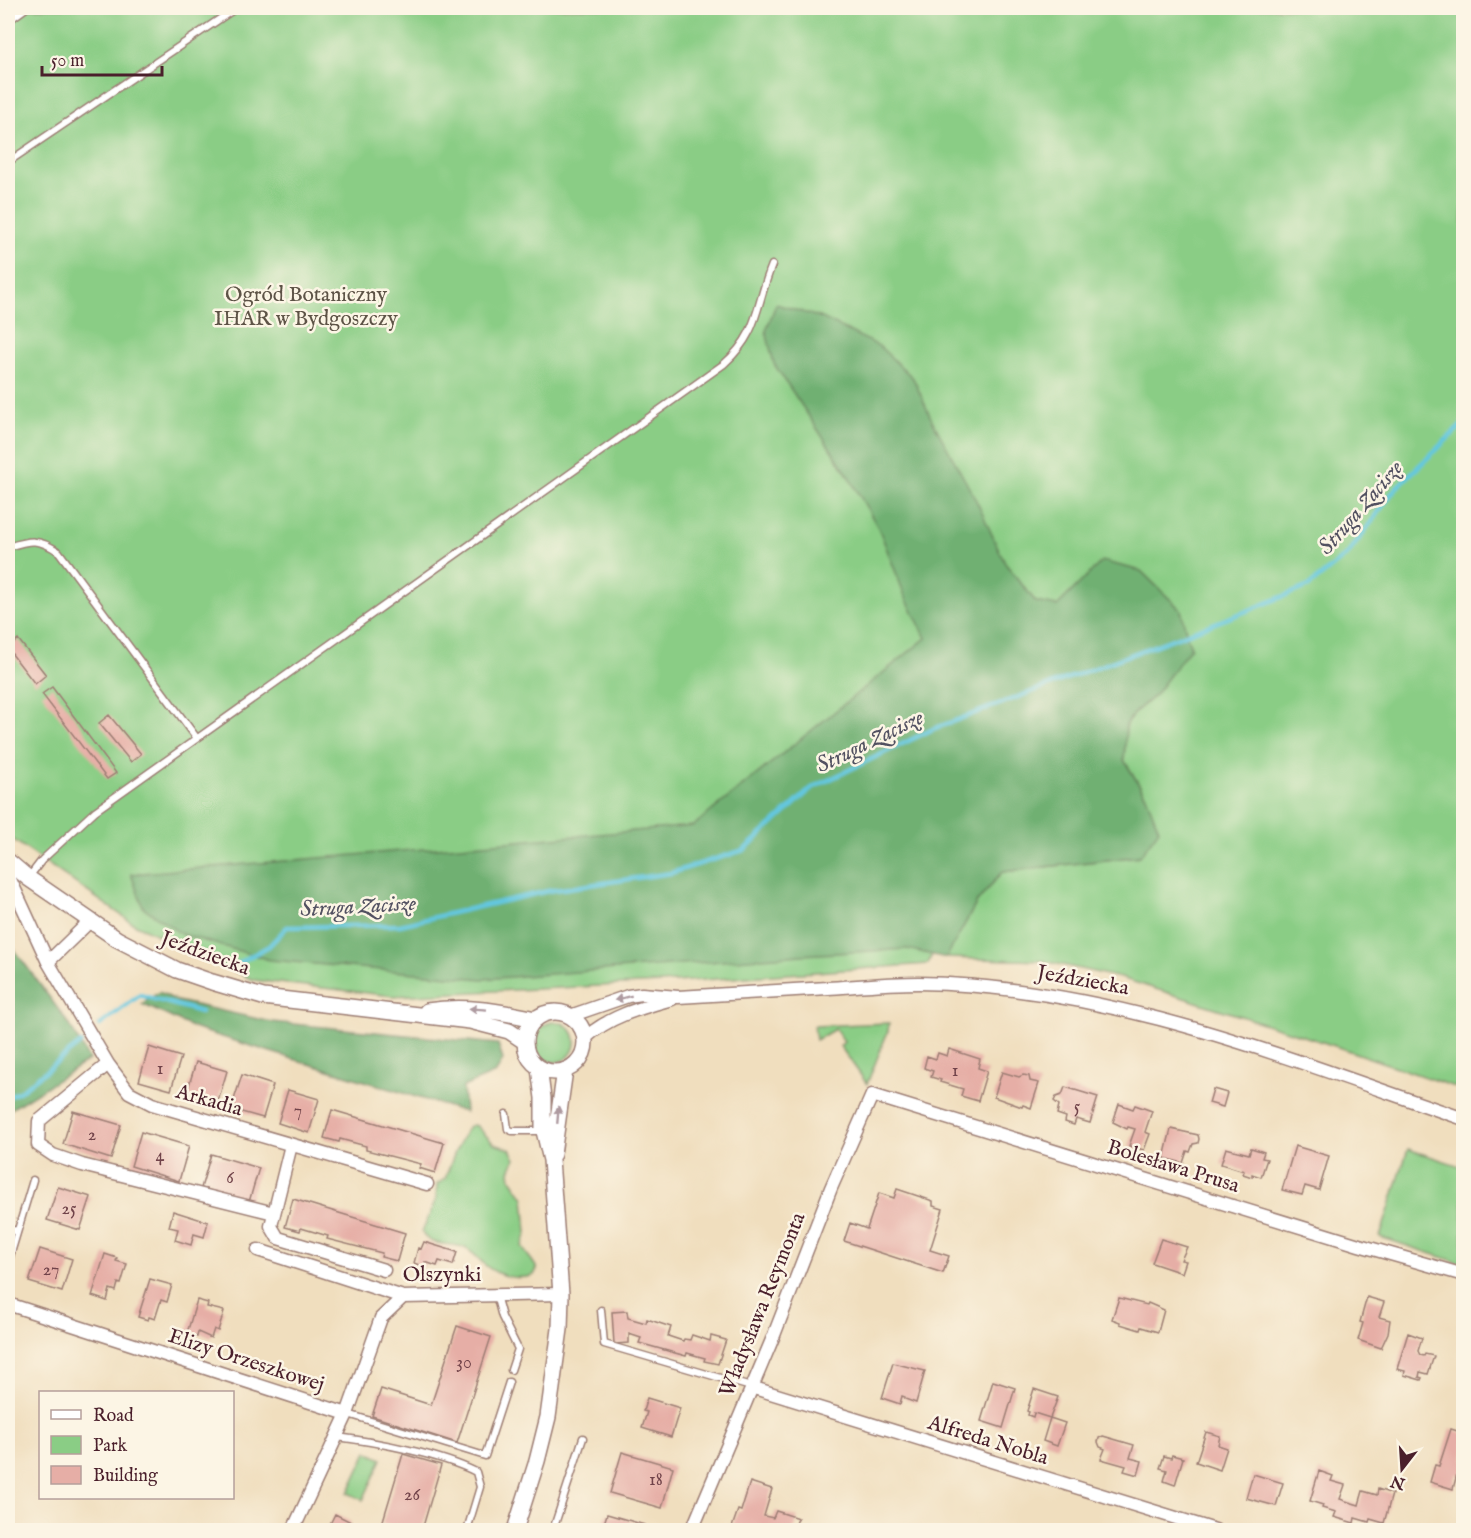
<svg xmlns="http://www.w3.org/2000/svg" width="1471" height="1538" font-family="'IM FELL English',serif">
<style>
.green{fill:#8acd85;stroke:#6a7658;stroke-width:1.5}
.forest{fill:#6fb072;stroke:#5c684e;stroke-width:1.5}
.lines{fill:none;stroke-linecap:round;stroke-linejoin:round}
.stream{stroke:#63c7e0;stroke-width:4.5}
.building{fill:#e6aea6}
.service-casing{stroke:#9d7e74;stroke-width:9}
.minor-casing{stroke:#9d7e74;stroke-width:15}
.tertiary-casing{stroke:#9d7e74;stroke-width:18}
.service{stroke:#fff;stroke-width:6}
.minor{stroke:#fff;stroke-width:12}
.tertiary{stroke:#fff;stroke-width:15}
.oneway{fill:#ae9aa0}
.labels{text-anchor:middle;dominant-baseline:central;stroke-width:5;stroke-linejoin:round;paint-order:stroke}
.number-label{font-size:18px;fill:#71434a}
.park-label{font-size:21px;fill:#5d5346;stroke:#fcf5e5}
.street-label{font-size:21px;fill:#4a1f2b;stroke:#fcf5e5}
.water-label{font-size:22px;font-style:italic;fill:#525161;stroke:#fcf5e5}
</style>
<rect width="100%" height="100%" fill="#fcf5e5"/>
<filter id="ink" filterUnits="userSpaceOnUse"><feTurbulence type="fractalNoise" baseFrequency=".0167" numOctaves="2"/><feDisplacementMap in="SourceGraphic" scale="12" xChannelSelector="R" yChannelSelector="G"/><feConvolveMatrix kernelMatrix="1 2 1 2 8 2 1 2 1" color-interpolation-filters="sRGB"/></filter>
<filter id="wash" filterUnits="userSpaceOnUse"><feTurbulence type="fractalNoise" baseFrequency=".008" numOctaves="4" result="noise"/><feDisplacementMap in="SourceGraphic" scale="24" xChannelSelector="R" yChannelSelector="G"/><feGaussianBlur stdDeviation="1.35" result="paint"/><feColorMatrix in="noise" values="0 0 0 0 0 0 0 0 0 0 0 0 0 0 0 0 0 1.4 0 .05"/><feComposite in="paint" operator="in"/></filter>
<g filter="url(#wash)">
<rect width="100%" height="100%" fill="#f0debe"/>
<!-- green -->
<path class="green" d="M8 8H1463V1090L1332 1045 1121 978 1044 961 946 958 977 902 1002 872 1140 856 1146 796 1124 760 1126 724 1135 712 1155 695 977 848 928 964 661 983 393 996 253 980 134 924 8 836Z
M535 1042a20 20 0 1 1 40 0a20 20 0 1 1-40 0Z
M889 1023 888 1031 867 1084 840 1046 844 1042 835 1029 816 1040 814 1026Z
M472 1125 477 1126 494 1144 510 1149 515 1159 510 1171 511 1179 524 1198 527 1233 522 1246C526 1255 533 1260 537 1269L534 1275C518 1281 498 1276 485 1265 478 1258 469 1248 459 1246 446 1243 427 1246 422 1232L436 1199 437 1184 445 1179 455 1152 468 1127Z
M1408 1149 1463 1167V1264L1380 1237Z
M367 1452 382 1459 363 1500 348 1493Z"/>
<!-- forest -->
<path class="forest" d="M776 304 822 318 879 346 913 378 932 420 978 504 1005 563 1036 602 1057 606 1102 561 1141 571 1181 610 1188 640 1191 647 1155 695 1135 712 1126 724 1124 760 1146 796 1159 830 1140 856 1002 872 977 902 946 958 907 949 801 955 483 979 270 960 181 934 143 907 131 874 693 826 926 638 905 596 879 529 846 472 774 364 766 331Z
M8 941 69 1024 89 1060 8 1111Z
M159 992 177 1001 272 1022 498 1044 503 1060 496 1073 463 1087 465 1112 196 1029 142 1004Z"/>
<g class="lines">
<!-- stream -->
<path class="stream" d="M240 962 269 946 287 927 400 925 548 891 671 873 744 850 812 788 933 729 1247 611 1309 586 1348 554 1395 489 1464 423
M100 1025 140 995 201 1012
M8 1097 19 1092 81 1043"/>
</g>
<g id="blocks">
<!-- building -->
<path class="building" d="M18 639 46 675 35 684 8 649Z
M52 687 116 773 107 779 42 694Z
M109 715 141 754 131 762 99 723Z
M149 1047 181 1057 171 1090 139 1081Z
M949 1049 980 1059 978 1068 987 1071 978 1101 961 1096 963 1089 940 1082 941 1080 931 1077 933 1071 924 1068 927 1056 936 1059 938 1053 947 1056Z
M196 1062 227 1071 217 1105 186 1095Z
M1002 1072 1019 1077 1023 1075 1029 1076 1030 1081 1039 1083 1031 1108 1023 1105 1022 1107 994 1097Z
M242 1075 273 1085 263 1118 231 1109Z
M1065 1087 1098 1097 1090 1123 1076 1119 1074 1125 1065 1122 1066 1117 1057 1114 1059 1105 1054 1101 1056 1097 1062 1095Z
M1213 1089 1227 1093 1223 1107 1209 1103Z
M288 1090 319 1099 309 1133 278 1123Z
M1119 1104 1133 1109 1135 1105 1152 1111 1145 1132 1150 1134 1144 1150 1129 1146 1135 1129 1128 1127 1127 1129 1113 1122Z
M332 1110 444 1143 435 1173 419 1168 421 1164 366 1150V1146L340 1139 339 1142 324 1138Z
M73 1111 121 1125 111 1159 63 1144Z
M1171 1129 1198 1135 1199 1139 1198 1143 1193 1144 1190 1152 1187 1151 1183 1163 1164 1158Z
M141 1132 189 1146 179 1181 131 1166Z
M1295 1146 1329 1156 1319 1190 1305 1186 1302 1195 1282 1190Z
M1226 1148 1249 1154 1251 1148 1264 1152 1262 1158 1267 1159 1261 1177 1252 1174V1177L1243 1174 1244 1171 1221 1164Z
M211 1154 259 1168 249 1202 201 1188Z
M58 1187 91 1197 80 1230 47 1220Z
M897 1189 933 1201V1206L943 1209 930 1250 949 1256 943 1273 844 1241 850 1223 867 1229 879 1193 894 1198Z
M293 1199 405 1233 397 1261 381 1257 382 1253 327 1239 328 1236 301 1228 300 1231 285 1227Z
M173 1211 208 1222 204 1237 194 1234 191 1245 175 1240 178 1229 169 1227Z
M1161 1239 1187 1247 1181 1260 1186 1261 1182 1273 1152 1263Z
M424 1242 457 1252 453 1265 439 1261 437 1266 425 1262 424 1267 414 1263 418 1248 421 1249Z
M40 1249 72 1259 62 1292 29 1282Z
M105 1254 117 1258 116 1261 127 1264 121 1284 118 1283 116 1291 110 1289 107 1301 92 1296Z
M150 1279 172 1285 167 1302 161 1300 155 1319 149 1317 148 1320 138 1317Z
M1367 1297 1384 1302 1379 1317 1390 1320 1388 1333 1381 1348 1358 1340 1363 1323 1360 1322Z
M1119 1298 1147 1305 1148 1303 1164 1310 1158 1332 1141 1327 1140 1330 1120 1324V1322L1112 1319Z
M197 1300 208 1303 207 1307 224 1311 218 1331 214 1329 211 1338 198 1332 197 1337 187 1333Z
M627 1311 628 1318 646 1323 647 1319 671 1327 668 1336 683 1341 684 1339 690 1340 692 1335 710 1341 711 1336 726 1340 718 1364 704 1361 705 1358 687 1353 686 1356 639 1343 641 1338 629 1334V1343L614 1344 612 1312Z
M457 1326 491 1337 457 1443 372 1416 381 1389 431 1405Z
M1408 1333 1422 1338 1418 1351 1420 1355 1424 1356 1425 1354 1434 1356 1428 1374 1420 1372 1419 1377 1422 1378 1421 1380 1404 1375 1405 1371 1397 1369Z
M893 1363 925 1371 916 1403 905 1399V1397L902 1396 900 1404 882 1398Z
M993 1381 1015 1388 1003 1428 981 1421Z
M1034 1389 1058 1397 1050 1418 1034 1413 1033 1417 1028 1415 1029 1412 1027 1411Z
M647 1398 680 1408 671 1437 642 1428 647 1412 643 1411Z
M1050 1418 1065 1423 1057 1446 1043 1441Z
M1451 1429 1464 1433V1476L1457 1474 1453 1489 1430 1482 1435 1465 1439 1466Z
M1206 1432 1220 1436 1218 1445 1227 1448 1220 1470 1196 1462Z
M1103 1436 1134 1445 1130 1458 1142 1461 1138 1475 1124 1471 1126 1466 1101 1459 1105 1449 1100 1447 1098 1442 1099 1438Z
M622 1452 673 1467 662 1508 610 1493Z
M403 1454 441 1465 422 1530H403L382 1524Z
M1172 1455 1183 1458 1175 1485 1164 1481 1167 1470 1160 1468 1164 1456 1171 1458Z
M1319 1471 1333 1476 1331 1481 1345 1485 1340 1499 1349 1502 1359 1505 1363 1491 1377 1495 1378 1489 1392 1494 1384 1523 1370 1519 1369 1522 1355 1518 1354 1523 1334 1517 1336 1512 1322 1508 1323 1505 1310 1501Z
M1253 1474 1283 1483 1276 1506 1246 1498Z
M750 1482 772 1489 764 1516 773 1518 776 1511 798 1518 794 1530H731L738 1510 741 1511Z
M335 1514 351 1522 347 1530H327Z
M607 1514 645 1525 644 1530H602Z"/>
</g>
</g>
<g filter="url(#ink)">
<use href="#blocks" fill-opacity="0" stroke="#9d7e74" stroke-width="1.5"/>
<g class="lines">
<defs>
<path id="service" d="M8 21 26 8
M8 162 236 8
M8 547C30 540 39 538 59 552L196 737
M29 877 42 860 95 811 724 364C760 332 755 306 772 265
M506 1114 508 1129 512 1131H543
M8 1231 17 1230
M8 1263 33 1180
M496 1295 502 1317 518 1349 511 1370
M601 1310 604 1344 751 1387
M348 1414 485 1456 509 1382
M337 1437C377 1442 440 1454 476 1472L480 1487 467 1530
M553 1530 583 1438"/>
<path id="minor" d="M8 875 48 962 108 1064 129 1092 152 1104 427 1184
M48 962 89 922
M570 1016 628 996 642 994 678 997C728 994 778 991 828 988 858 986 889 983 919 983 1110 986 1286 1058 1464 1119
M585 1038C610 1016 640 1008 672 999
M108 1064 39 1121 38 1145 53 1155 82 1165 274 1213
M291 1145 271 1226 278 1238 384 1270
M258 1250 403 1297 561 1294
M8 1304 347 1414 381 1318 403 1297
M751 1387 1215 1530
M293 1530 347 1414
M692 1530 774 1335 831 1188 872 1095 1359 1245 1464 1275"/>
<path id="tertiary" d="M8 861 28 878 117 939 177 970 212 982 263 997 470 1021 509 1031 524 1041
M427 1011C465 1005 498 1011 535 1019
M525 1042a30 30 0 1 1 60 0a30 30 0 1 1-60 0Z
M553 1154 565 1070
M515 1530 537 1461 548 1417 560 1329 561 1294 551 1160 543 1127V1098L539 1068"/>
</defs>
<!-- service casing -->
<use href="#service" class="service-casing"/>
<!-- minor casing -->
<use href="#minor" class="minor-casing"/>
<!-- tertiary casing -->
<use href="#tertiary" class="tertiary-casing"/>
<!-- service -->
<use href="#service" class="service"/>
<!-- minor -->
<use href="#minor" class="minor"/>
<!-- tertiary -->
<use href="#tertiary" class="tertiary"/>
</g>
<!-- one-way arrows -->
<defs><path id="oneway-solid" d="M-6-.8H1V-3.2L6.5 0L1 3.2V.8H-6Z" transform="scale(1.5)"/></defs>
<g class="oneway">
<use href="#oneway-solid" transform="translate(623 998) rotate(165)"/>
<use href="#oneway-solid" transform="translate(478 1009) rotate(-176)"/>
<use href="#oneway-solid" transform="translate(558 1115) rotate(-85)"/>
</g>
</g>
<g class="labels">
<!-- number labels -->
<g class="number-label">
<text x="160" y="1069">1</text>
<text x="955" y="1071">1</text>
<text x="1077" y="1107">5</text>
<text x="298" y="1111">7</text>
<text x="92" y="1135">2</text>
<text x="160" y="1156">4</text>
<text x="230" y="1178">6</text>
<text x="69" y="1209">25</text>
<text x="51" y="1270">27</text>
<text x="464" y="1363">30</text>
<text x="656" y="1480">18</text>
<text x="412" y="1495">26</text>
</g>
<!-- park labels -->
<g class="park-label">
<text x="306" y="295">Ogród Botaniczny<tspan x="306" dy="24">IHAR w Bydgoszczy</tspan></text>
</g>
<!-- street labels -->
<g class="street-label">
<text transform="translate(205 954) rotate(20)">Jeździecka</text>
<text transform="translate(1083 981) rotate(10)">Jeździecka</text>
<text transform="translate(209 1101) rotate(16)">Arkadia</text>
<text transform="translate(1173 1167) rotate(17)">Bolesława Prusa</text>
<text x="442" y="1275">Olszynki</text>
<text transform="translate(763 1305) rotate(-68)">Władysława Reymonta</text>
<text transform="translate(246 1361) rotate(18)">Elizy Orzeszkowej</text>
<text transform="translate(988 1441) rotate(17)">Alfreda Nobla</text>
</g>
<!-- water labels -->
<g class="water-label">
<text transform="translate(1361 508) rotate(-49)">Struga Zacisze</text>
<text transform="translate(870 742) rotate(-26)">Struga Zacisze</text>
<text transform="translate(358 907) rotate(-3)">Struga Zacisze</text>
</g>
</g>
<!-- margin -->
<rect width="1471" height="1538" fill="none" stroke="#fcf5e5" stroke-width="30"/>
<!-- legend -->
<rect x="39" y="1391" width="195" height="108" fill="#fcf5e5" stroke="#b59f9b" stroke-width="1.5"/>
<rect x="51" y="1410" width="30" height="9" fill="#ffffff" stroke="#b59f9b" stroke-width="1.5"/>
<text x="93" y="1421" font-size="18" fill="#4a1f2b">Road</text>
<rect x="51" y="1436" width="30" height="18" fill="#8acd85" stroke="#b59f9b" stroke-width="1.5"/>
<text x="93" y="1451" font-size="18" fill="#4a1f2b">Park</text>
<rect x="51" y="1466" width="30" height="18" fill="#e6aea6" stroke="#b59f9b" stroke-width="1.5"/>
<text x="93" y="1481" font-size="18" fill="#4a1f2b">Building</text>
<!-- north arrow -->
<g transform="translate(1402 1469) rotate(197)" stroke="#fcf5e5" stroke-width="4.5" paint-order="stroke">
<path d="M0-4.5L10 22L0 15L-10 22Z" fill="#4a1f2b"/>
<text y="-9" font-size="16" font-weight="bold" text-anchor="middle" fill="#4a1f2b">N</text>
</g>
<!-- scale -->
<path d="M42 66v9h120v-9" fill="none" stroke="#4a1f2b" stroke-width="3"/>
<text x="51" y="66" font-size="18" fill="#4a1f2b" stroke="#fcf5e5" stroke-width="4.5" paint-order="stroke">50 m</text>
</svg>
